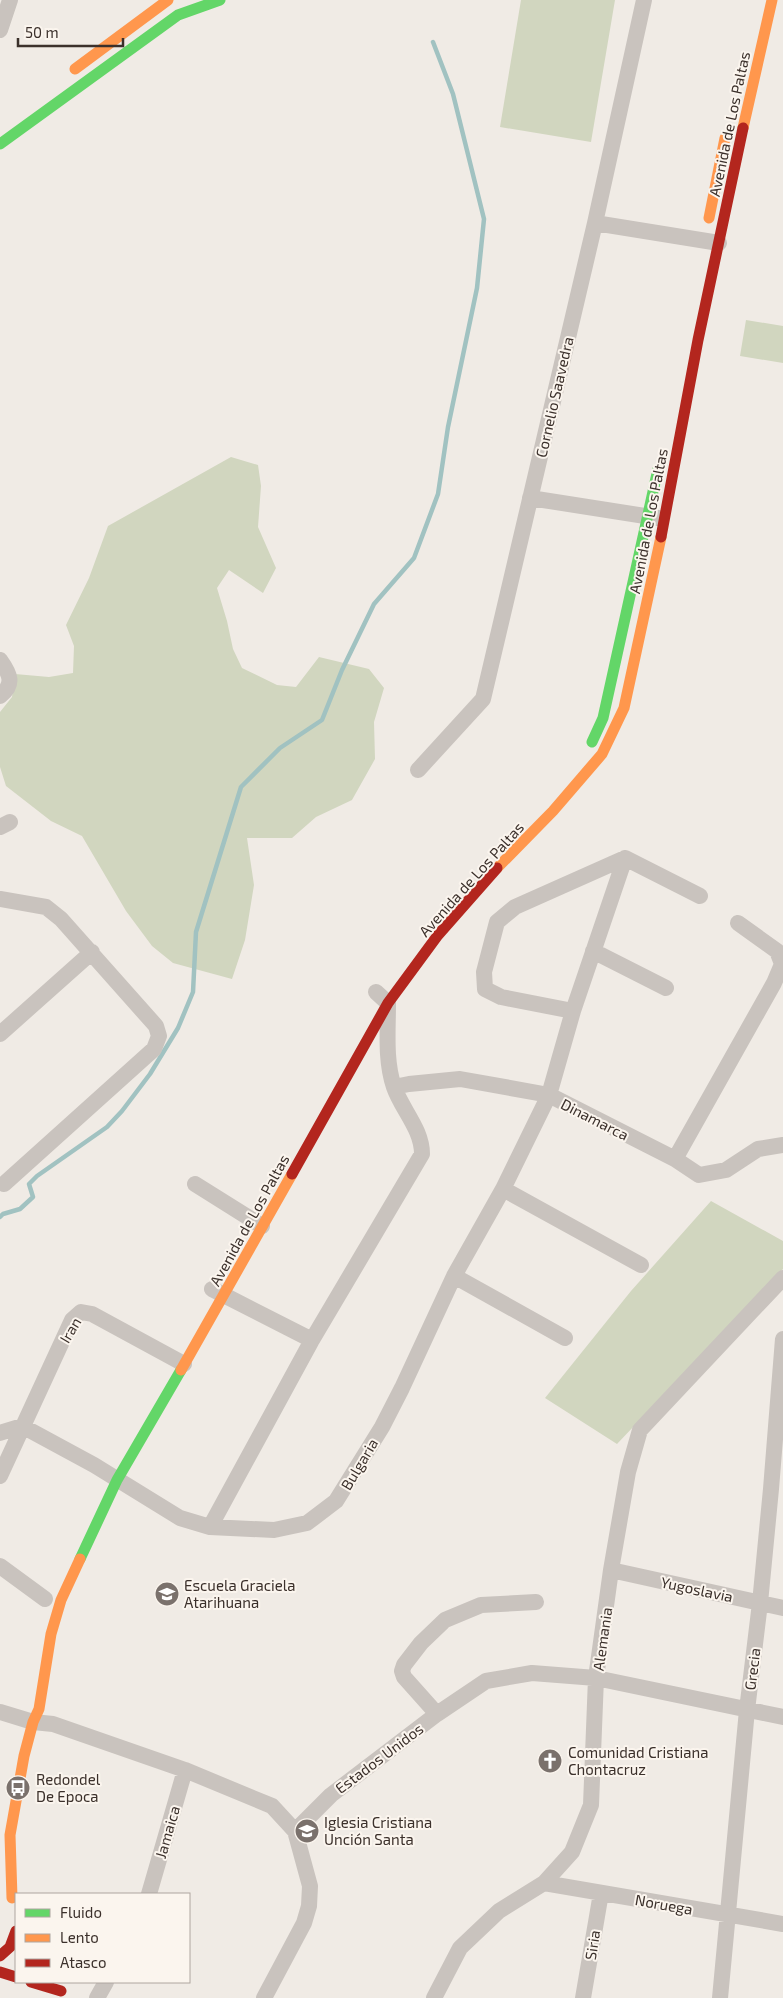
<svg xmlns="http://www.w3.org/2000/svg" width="783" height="1998" font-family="'Exo 2',sans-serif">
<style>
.green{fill:#d1d6bf}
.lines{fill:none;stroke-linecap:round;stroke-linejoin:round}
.stream{stroke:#a1c2c1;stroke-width:4.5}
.street{stroke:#c9c3be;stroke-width:16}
.fast{stroke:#63d668;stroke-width:11}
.slow{stroke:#ff974d;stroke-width:11}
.jam{stroke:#b3261e;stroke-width:11}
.labels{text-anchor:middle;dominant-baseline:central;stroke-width:4;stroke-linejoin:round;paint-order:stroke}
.street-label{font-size:15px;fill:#3b302b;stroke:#fbf5ee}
.poi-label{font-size:15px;fill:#3b302b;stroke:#fbf5ee;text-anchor:start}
</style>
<rect width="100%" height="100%" fill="#f0ebe5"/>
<!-- green -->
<path class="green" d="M521 0H615L591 142 500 127Z
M746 320 783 326V363L740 356Z
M231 457 258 465 261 486 258 527 276 568 263 593 229 570 217 588 227 621 233 649 242 668 277 685 296 687 319 657 369 669 384 688 374 722 375 759 352 800 316 817 292 838H247L254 885 245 940 232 979 173 963 152 946 126 911 82 836 51 821 6 786 0 767V712L12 697 15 674 49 677 73 673 74 646 66 625 89 578 108 526Z
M711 1201 783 1241V1269L617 1444 545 1398 631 1291Z"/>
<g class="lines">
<!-- stream -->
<path class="stream" d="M0 1217 3 1214 20 1209 33 1197 29 1184 37 1176 107 1127 122 1111 150 1074 178 1028 193 992 196 932 241 787 280 748 322 720 342 670 374 604 414 558 438 494 448 427 477 288 484 219 453 94 433 42"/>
<!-- street -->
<path class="street" d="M0 30 10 0
M595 223 719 243
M530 498 658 518
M0 660C10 674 15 684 0 696
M418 770 483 699 595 223 644 0
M0 827 10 822
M625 858 700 896
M0 899 46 907 61 919 156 1026 159 1036 154 1049 4 1184
M593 951 666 988
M573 1011 501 997 485 989 484 972 497 922 515 907 625 858
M0 1034 92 952
M394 1087 409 1084 460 1079 549 1095 675 1159 699 1175 726 1170 758 1149 783 1145
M675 1159 774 983 782 964 777 951 738 923
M195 1184 262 1226
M503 1189 641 1265
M454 1276 565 1338
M212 1289 312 1340
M0 1433 22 1426 94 1465 180 1518 210 1527 274 1530 307 1523 336 1501 382 1427 402 1388 454 1276 503 1189 549 1095 573 1011 625 858
M0 1476 72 1320 81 1312 92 1314 184 1364
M210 1527 312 1340 422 1154C422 1129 402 1110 394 1087 385 1061 388 1031 388 1003L376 992
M0 1566 45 1599
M611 1570 783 1608
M0 1712 33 1722 53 1724 185 1770 272 1806 295 1831 310 1886 309 1906 304 1923 264 1998
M437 1714 404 1677 402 1671 404 1665 421 1643 445 1620 481 1605 536 1602
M295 1831 331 1795 437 1714 486 1681 532 1673 596 1678 783 1717
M544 1883 783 1924
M149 1894 185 1770
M97 1998 106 1982
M434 1998 460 1948 499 1911 544 1883 572 1852 591 1805 596 1678 611 1570 628 1472 640 1430 783 1278
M583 1998 601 1893
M720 1998 747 1710 760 1603 771 1489 783 1339"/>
<!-- fast -->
<path class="fast" d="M0 144 178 15 220 0
M592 742 603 718 658 469
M80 1559 117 1480 181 1370"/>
<!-- slow -->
<path class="slow" d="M75 69 168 0
M743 128 772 0
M709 218 725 138
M497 868 553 811 602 754 624 708 661 537
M181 1370 292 1174
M12 1898 10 1835 24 1756 33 1722 39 1709 51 1634 61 1600 80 1559"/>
<!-- jam -->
<path class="jam" d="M661 537 698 340 743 128
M292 1174 388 1003 438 935 497 868
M0 1956 10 1947 16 1931
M0 1972 16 1977
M31 1982 61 1991"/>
</g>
<!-- icons -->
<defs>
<symbol id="school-disc" viewBox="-11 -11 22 22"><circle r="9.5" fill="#7a716c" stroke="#fbf5ee"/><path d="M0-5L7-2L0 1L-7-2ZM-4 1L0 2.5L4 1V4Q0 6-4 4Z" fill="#fff"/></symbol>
<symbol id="church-disc" viewBox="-11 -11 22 22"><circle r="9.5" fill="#7a716c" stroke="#fbf5ee"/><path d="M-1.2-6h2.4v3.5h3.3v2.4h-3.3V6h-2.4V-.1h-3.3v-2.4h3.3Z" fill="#fff"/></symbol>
<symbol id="bus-disc" viewBox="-11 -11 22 22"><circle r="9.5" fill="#7a716c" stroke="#fbf5ee"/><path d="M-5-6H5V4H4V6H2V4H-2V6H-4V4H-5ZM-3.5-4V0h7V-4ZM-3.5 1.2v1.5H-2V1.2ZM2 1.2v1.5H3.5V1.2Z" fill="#fff"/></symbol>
</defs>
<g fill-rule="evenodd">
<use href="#school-disc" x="153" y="1580" width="28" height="28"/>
<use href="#church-disc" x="536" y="1747" width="28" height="28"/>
<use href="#bus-disc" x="4" y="1774" width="28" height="28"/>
<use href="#school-disc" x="293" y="1817" width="28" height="28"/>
</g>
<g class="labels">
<!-- street labels -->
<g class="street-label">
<text transform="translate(729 124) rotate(-78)">Avenida de Los Paltas</text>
<text transform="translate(554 397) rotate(-77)">Cornelio Saavedra</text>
<text transform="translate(648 521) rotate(-79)">Avenida de Los Paltas</text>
<text transform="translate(471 879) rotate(-48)">Avenida de Los Paltas</text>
<text transform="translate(595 1119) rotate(27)">Dinamarca</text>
<text transform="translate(249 1220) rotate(-61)">Avenida de Los Paltas</text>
<text transform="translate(70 1330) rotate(-59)">Iran</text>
<text transform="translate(359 1464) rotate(-59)">Bulgaria</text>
<text transform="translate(697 1589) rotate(12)">Yugoslavia</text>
<text transform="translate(602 1639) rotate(-82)">Alemania</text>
<text transform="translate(752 1669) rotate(-83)">Grecia</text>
<text transform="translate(379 1758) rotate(-37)">Estados Unidos</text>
<text transform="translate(167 1832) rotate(-74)">Jamaica</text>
<text transform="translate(664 1904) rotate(10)">Noruega</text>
<text transform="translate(592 1945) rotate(-81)">Siria</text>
</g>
<!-- poi labels -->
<g class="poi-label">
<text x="184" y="1585">Escuela Graciela<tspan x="184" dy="17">Atarihuana</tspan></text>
<text x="568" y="1752">Comunidad Cristiana<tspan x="568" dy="17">Chontacruz</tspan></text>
<text x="36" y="1779">Redondel<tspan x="36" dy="17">De Epoca</tspan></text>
<text x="324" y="1822">Iglesia Cristiana<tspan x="324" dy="17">Unción Santa</tspan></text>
</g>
</g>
<!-- legend -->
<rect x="15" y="1893" width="175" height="90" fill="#fbf5ee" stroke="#aea6a0"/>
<rect x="25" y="1909" width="25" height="8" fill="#63d668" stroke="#aea6a0"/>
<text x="60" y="1918" font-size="15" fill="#3b302b">Fluido</text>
<rect x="25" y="1934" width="25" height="8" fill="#ff974d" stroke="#aea6a0"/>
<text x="60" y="1943" font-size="15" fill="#3b302b">Lento</text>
<rect x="25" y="1959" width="25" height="8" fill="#b3261e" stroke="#aea6a0"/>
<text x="60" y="1968" font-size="15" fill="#3b302b">Atasco</text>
<!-- scale -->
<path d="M18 38v8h105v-8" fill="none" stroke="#3b302b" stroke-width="2.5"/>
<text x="25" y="38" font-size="15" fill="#3b302b" stroke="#fbf5ee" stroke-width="4" paint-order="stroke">50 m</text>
</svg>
